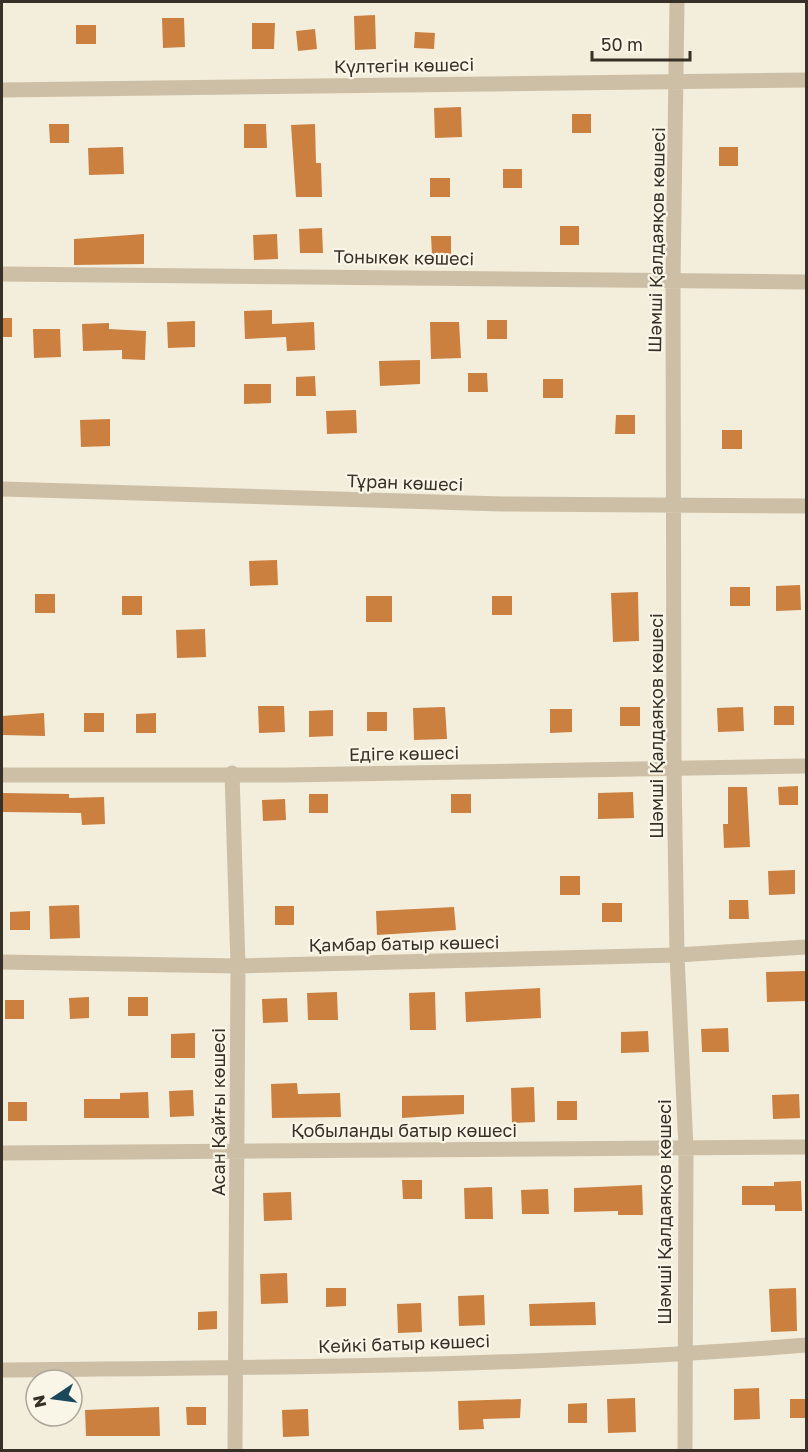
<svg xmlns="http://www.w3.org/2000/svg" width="808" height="1452" font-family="'Golos Text',sans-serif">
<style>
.building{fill:#cb8040}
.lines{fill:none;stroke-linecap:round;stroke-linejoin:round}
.minor{stroke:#ccbfa6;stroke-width:15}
.labels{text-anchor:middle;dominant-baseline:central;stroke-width:4.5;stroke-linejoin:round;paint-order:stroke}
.street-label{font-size:18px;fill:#373027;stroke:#faf6e7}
</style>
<rect width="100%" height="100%" fill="#f3eddb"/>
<!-- building -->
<path class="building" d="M375 15 376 49 355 50 354 16Z
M162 18H184L185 47 163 48Z
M252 23H275L274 49H252Z
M76 25H96V44H76Z
M315 29 317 49 298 51 296 31Z
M415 32 435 33 434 49 414 48Z
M461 107 462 137 435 138 434 108Z
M572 114H591V133H572Z
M49 124H69V143H50Z
M244 124H266L267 148H244Z
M315 124 316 163H321L322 197H296L291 125Z
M123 147 124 174 89 175 88 148Z
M719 147H738V166H719Z
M503 169H522V188H503Z
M430 178H450V197H430Z
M560 226H579V245H560Z
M322 228 323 253H300L299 229Z
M144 234V264L74 265V239Z
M277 234 278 259 254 260 253 235Z
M431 236H451V255H432Z
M272 310V324L314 322 315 350 287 351 286 337 245 339 244 311Z
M2 318H12V337H2Z
M487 320H507V339H487Z
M195 321V347L168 348 167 322Z
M430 322H459L461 358 431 359Z
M109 323V329L146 331 145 360 122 359V350L83 351 82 324Z
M33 329H60L61 357 34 358Z
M420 360V384L380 386 379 361Z
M468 373H487L488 392H468Z
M315 376 316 396H296V377Z
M543 379H563V398H543Z
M244 384H271V403L244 404Z
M356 410 357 433 327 434 326 411Z
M616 415H635V434H615Z
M110 419V446L81 447 80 420Z
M722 430H742V449H722Z
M277 560 278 585 250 586 249 561Z
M800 585 801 610 776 611V586Z
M730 587H750V606H730Z
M638 592 639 641 613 642 611 593Z
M35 594H55V613H35Z
M122 596H142V615H122Z
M366 596H392V622H366Z
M492 596H512V615H492Z
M205 629 206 657 177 658 176 630Z
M258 706H284L285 732 259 733Z
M774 706H794V725H774Z
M445 707 447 739 414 740 413 708Z
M620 707H640V726H620Z
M743 707 744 731 718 732 717 708Z
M550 709H572V732L550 733Z
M333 710V736L309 737V711Z
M367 712H387V731H367Z
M44 713 45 736 2 735V716Z
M84 713H104V732H84Z
M156 713V733H136V714Z
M798 786V805H779L778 787Z
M728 787H747L750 847 724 848 723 824H728Z
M633 792 634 818 598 819V793Z
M2 793 69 794V798L104 797 105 824 82 825 81 813 2 812Z
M309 794H328V813H309Z
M451 794H471V813H451Z
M285 799 286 820 263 821 262 800Z
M795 870V894L769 895 768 871Z
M560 876H580V895H560Z
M729 900H748L749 919H729Z
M602 903H622V922H602Z
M79 905 80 938 50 939 49 906Z
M275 906H294V925H275Z
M454 907 456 930 377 935 376 911Z
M30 911V930H10V912Z
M806 971 807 1001 767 1002 766 972Z
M540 988 541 1018 466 1022 465 992Z
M337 992 338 1020H308L307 993Z
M435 992 436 1030H410L409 993Z
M89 997V1018L70 1019 69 998Z
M128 997H148V1016H128Z
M287 998 288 1022 263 1023 262 999Z
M5 1000H24V1019H5Z
M728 1028 729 1052H702L701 1029Z
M648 1031 649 1052 621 1053V1032Z
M195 1033V1058H171V1034Z
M297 1083 298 1094 340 1093 341 1117 272 1118 271 1084Z
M534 1087 535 1122 512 1123 511 1088Z
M193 1090 194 1116 170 1117 169 1091Z
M148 1092 149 1118H84V1099H120V1093Z
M799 1094 800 1118 773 1119 772 1095Z
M464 1095V1114L402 1118V1096Z
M557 1101H577V1120H557Z
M8 1102H27V1121H8Z
M402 1180H422V1199H403Z
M801 1181 802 1211H775V1205H742V1186H774V1182Z
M642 1185 643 1215H618V1211L574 1212V1188Z
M492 1187 493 1219H465L464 1188Z
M548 1189 549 1214H522L521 1190Z
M291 1192 292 1220 264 1221 263 1193Z
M287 1273 288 1303 261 1304 260 1274Z
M326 1288H346V1306L326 1307Z
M796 1288 797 1331 771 1332 769 1289Z
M484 1295 485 1325 459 1326 458 1296Z
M595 1302 596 1325 530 1326 529 1304Z
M421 1303 422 1332 398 1333 397 1304Z
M217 1311V1329L198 1330V1312Z
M759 1388 760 1419 734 1420V1389Z
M635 1398 636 1432 608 1433 607 1399Z
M521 1399 520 1418 483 1419 484 1429 459 1430 458 1401Z
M790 1399H807V1418H790Z
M587 1403V1423H568V1404Z
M159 1407 160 1436H86L85 1410Z
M186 1407H206V1425H187Z
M308 1409 309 1436 283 1437 282 1410Z"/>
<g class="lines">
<!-- minor -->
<path class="minor" d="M677 2 673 279 674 769 677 955 686 1148 685 1450
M2 90 806 80
M2 274 806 282
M2 489 502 504 806 506
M232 773 238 966 235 1450
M2 775H287L806 766
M2 962 238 966 677 955 806 947
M2 1153 806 1147
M2 1370C270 1367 539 1367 806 1345"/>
</g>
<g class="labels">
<!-- street labels -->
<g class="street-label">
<text transform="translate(404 65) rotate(-1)">Күлтегін көшесі</text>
<text transform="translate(656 240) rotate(-89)">Шәмші Қалдаяқов көшесі</text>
<text transform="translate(404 257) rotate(1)">Тоныкөк көшесі</text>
<text transform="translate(405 482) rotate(2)">Тұран көшесі</text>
<text transform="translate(656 726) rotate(-90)">Шәмші Қалдаяқов көшесі</text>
<text transform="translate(404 753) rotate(-1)">Едіге көшесі</text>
<text transform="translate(404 943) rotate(-1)">Қамбар батыр көшесі</text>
<text transform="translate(218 1112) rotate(-90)">Асан Қайғы көшесі</text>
<text x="404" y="1130">Қобыланды батыр көшесі</text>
<text transform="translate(664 1212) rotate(-90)">Шәмші Қалдаяқов көшесі</text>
<text transform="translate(404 1343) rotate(-2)">Кейкі батыр көшесі</text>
</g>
</g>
<!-- border -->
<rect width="808" height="1452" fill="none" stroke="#373027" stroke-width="6"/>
<!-- north arrow -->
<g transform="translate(54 1398) rotate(257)"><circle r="28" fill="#faf6e7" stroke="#aca79a" stroke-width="1.5"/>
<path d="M0-4.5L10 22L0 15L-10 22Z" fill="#1b485b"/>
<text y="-9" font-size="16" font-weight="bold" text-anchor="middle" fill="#373027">N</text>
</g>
<!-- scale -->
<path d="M592 51v9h98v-9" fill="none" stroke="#373027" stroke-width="3"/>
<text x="601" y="51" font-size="18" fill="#373027" stroke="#faf6e7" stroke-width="4.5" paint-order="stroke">50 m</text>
</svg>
